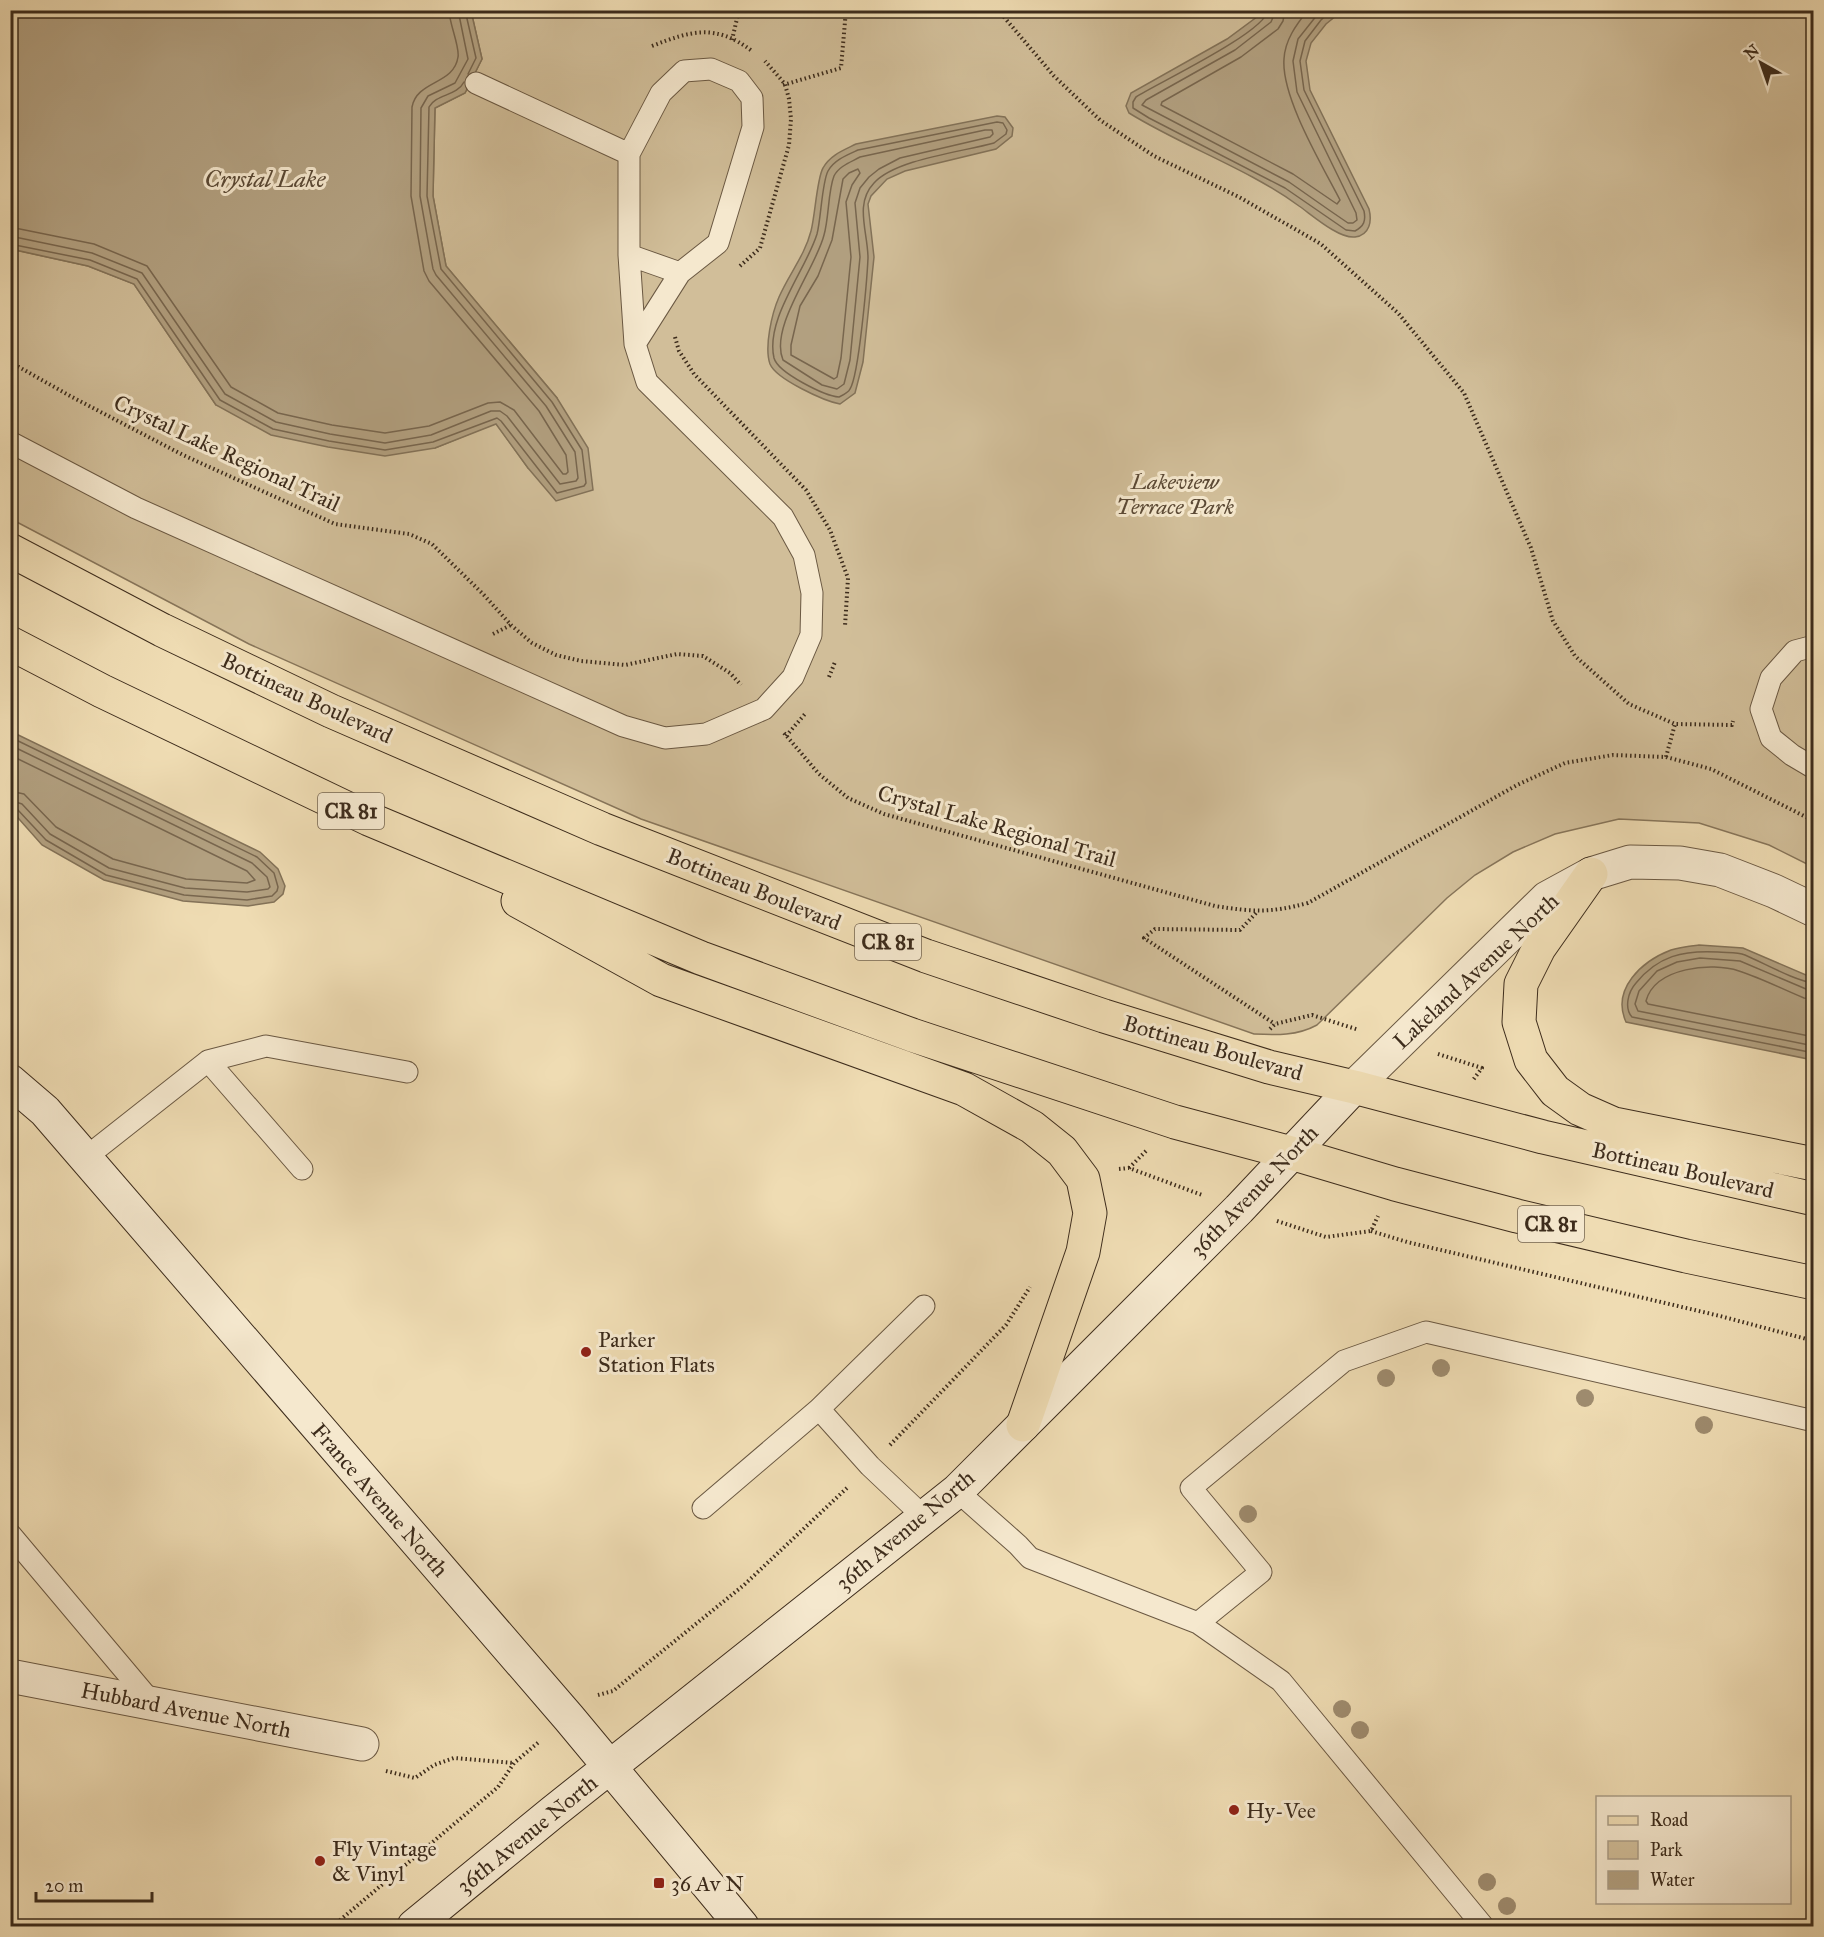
<svg xmlns="http://www.w3.org/2000/svg" width="1824" height="1937" font-family="'IM FELL Great Primer',serif">
<style>
.green{fill:#d1be99;stroke:#87755a;stroke-width:1.5}
.water{fill:#b2a080;stroke:#837258;stroke-width:1.5}
.lines{fill:none;stroke-linecap:round;stroke-linejoin:round}
.shore{stroke:#78664e;stroke-width:1.5}
.lane-casing{stroke:#6a5842;stroke-width:23}
.street-casing{stroke:#6a5842;stroke-width:35}
.secondary-casing{stroke:#3d2c1c;stroke-width:35}
.primary-casing{stroke:#3d2c1c;stroke-width:35}
.path{stroke:#3d2c1c;stroke-width:4;stroke-dasharray:1.5 3;stroke-linecap:butt}
.lane{stroke:#f5e8ce;stroke-width:21}
.street{stroke:#f5e8ce;stroke-width:33}
.secondary{stroke:#f5e8ce;stroke-width:33}
.primary{stroke:#efdcb3;stroke-width:33}
.tree{fill:#9e8b6e}
.poi-dot{fill:#8f2418;stroke:#f5e8ce;stroke-width:2}
.labels{text-anchor:middle;dominant-baseline:central;stroke-width:6;stroke-linejoin:round;paint-order:stroke}
.shield{fill:#f5e8ce;stroke:#746451;stroke-width:1.5}
.shield-label{font-size:21px;font-weight:bold;fill:#3d2c1c}
.street-label{font-size:22px;fill:#3d2c1c;stroke:#f5e8ce}
.park-label{font-size:22px;font-style:italic;fill:#5b4935;stroke:#f5e8ce}
.poi-label{font-size:22px;fill:#3d2c1c;stroke:#f5e8ce;text-anchor:start}
.water-label{font-size:24px;font-style:italic;fill:#5a4935;stroke:#f5e8ce}
</style>
<rect width="100%" height="100%" fill="#efdcb3"/>
<filter id="stains"><feTurbulence type="fractalNoise" baseFrequency=".00333" numOctaves="4"/><feColorMatrix values="0 0 0 0 .2 0 0 0 0 .09 0 0 0 0 .02 0 0 0 .5 -.17"/></filter>
<radialGradient id="worn" r=".72"><stop offset=".6" stop-color="#630" stop-opacity="0"/><stop offset="1" stop-color="#630" stop-opacity=".3"/></radialGradient>
<!-- green -->
<path class="green" d="M471 11H1813V867L1769 845 1699 823 1619 819 1555 834 1513 852 1475 875 1447 898 1317 1025C1297 1036 1276 1035 1254 1034L641 819 249 644 11 519 10 249 88 266 134 284 216 405 435 448 496 423 528 468 557 398 446 266 433 196 435 108 465 93 482 59Z"/>
<!-- water -->
<path class="water" d="M11 11H471L482 59 465 93 435 108 433 196 446 266 557 398 588 448 593 490 556 501 528 468 496 424 435 448 385 456 328 447 271 435 216 405 134 284 88 266 11 249Z
M1265 11H1342L1326 24 1311 43 1306 61 1310 90 1369 209C1372 221 1370 235 1355 237 1339 239 1312 215 1299 206 1247 168 1184 147 1129 113L1126 106 1131 93 1227 39Z
M997 116 1005 117 1013 128 1012 136 996 149 905 171 887 179 871 196 868 204 874 257 863 362 855 393 840 404C824 401 776 379 770 364 764 347 772 313 779 297 789 274 805 255 811 231 815 216 817 178 823 168 830 155 844 150 856 144Z
M10 731 260 852 278 869 285 886 283 894 274 902 248 906 183 901 104 880 42 845 11 810Z
M1699 945 1743 948 1813 978V1060L1626 1022C1611 989 1642 961 1671 950 1680 947 1690 946 1699 945Z"/>
<g class="lines">
<!-- shore -->
<path class="shore" d="M465 10 476 58 468 74
M1268 10C1266 32 1158 83 1136 97L1133 102V108L1149 118 1285 188 1346 230 1355 231C1364 226 1366 221 1364 211L1304 90 1300 61 1305 41 1321 20 1332 10
M1276 10 1271 22 1235 50 1146 100 1142 105 1289 182 1329 210 1348 223H1353L1357 220 1356 213 1297 92 1293 61 1298 39 1321 10
M1285 10 1283 21 1278 29 1241 57 1162 102 1161 105 1293 174 1337 204 1340 200C1322 165 1281 97 1284 59 1285 40 1296 25 1308 10
M997 122 1003 123 1007 130 1006 134 994 143C962 152 896 159 874 183 854 204 868 232 868 258 867 279 859 375 850 389 848 393 843 395 839 397 825 396 778 373 774 358 765 319 806 270 817 234 821 219 822 182 828 171 834 160 847 155 858 150Z
M985 130H992L993 134 990 137 900 158 879 169 869 177 860 188 855 203 860 257 850 360 844 384 837 389 822 385 783 360C769 327 816 268 824 235 829 218 828 191 834 176 839 166 851 162 860 157Z
M858 169 860 173 852 185 846 202 851 257 841 358 837 377 834 379 791 355V345L800 306 818 276 832 240 843 179 849 173Z
M10 227 94 244 147 266 231 387 278 413 332 425 385 433 429 426 488 403 500 402 514 410 563 474H566L568 472 566 455 539 411 429 281 424 271 411 196 412 107C417 80 454 85 458 57 460 47 449 23 449 10
M10 236 92 253 142 273 225 394 276 422 330 434 385 443 431 435 491 411H500L507 416 560 484 576 481 578 478 575 452 546 406 436 275 433 269 420 196 421 108 428 96 455 83 468 59 458 10
M10 244 90 260 137 279 220 400 273 429 329 441 385 450 433 442 497 418 501 421 557 493 584 486 586 483 582 450 552 402 441 269 427 196 429 107C436 94 457 96 464 82
M10 737 257 857 274 873 278 887 277 891 272 896 247 900 184 895 106 875 46 840 17 809 10 808
M10 745 252 863 267 877 270 887 268 889 247 892 185 888 109 868 50 834 22 804 10 800
M10 755 247 871 255 880 247 883 186 879 113 859 56 827 24 794 10 791
M1814 983C1795 981 1764 963 1745 955 1737 952 1726 953 1718 952 1683 950 1658 956 1636 983 1628 992 1624 1008 1632 1017L1814 1053
M1814 990 1806 989 1740 961 1700 958 1677 962 1657 971 1639 991 1635 1004 1638 1011 1814 1046
M1814 999 1804 998C1782 989 1761 978 1739 971 1712 962 1655 967 1646 1001L1648 1004 1814 1037"/>
<defs>
<path id="lane" d="M476 83 629 154
M629 255 680 273
M10 442 136 508 623 726 665 738 706 734 764 709 793 677 811 635 812 593 804 555 783 517 647 382 635 344 629 255V154L661 93 684 71 711 69 739 81 752 98 753 127 718 243 680 273 635 344
M1814 646 1795 651 1771 678 1761 709 1771 738 1792 755 1814 768
M208 1061 266 1046 407 1072
M85 1158 208 1061 302 1169
M819 1409 870 1466 924 1517
M957 1491 1018 1545 1030 1558 1198 1623 1281 1681 1483 1926
M703 1508 819 1409 924 1306
M10 1534 153 1704
M1198 1623 1261 1572 1191 1488 1344 1361 1426 1332 1814 1421"/>
<path id="street" d="M1354 1087 1547 898 1591 874 1630 862 1680 863 1720 870 1774 891 1814 910
M10 1676 362 1744"/>
<path id="secondary" d="M10 1081 45 1111 569 1718 742 1926
M414 1926 553 1812 957 1491 1239 1209 1354 1087"/>
<path id="primary" d="M10 550 162 630 331 711 602 829 926 956 1104 1016 1269 1067 1354 1087 1543 1137 1814 1199
M10 643 102 691 369 819 701 958 912 1035 1175 1122 1291 1153 1395 1184 1517 1216 1686 1256 1814 1283
M1591 874 1539 948 1521 984 1519 1022 1531 1060 1555 1091 1580 1109 1614 1124 1814 1164
M518 901 661 980 964 1089 1032 1127 1062 1151 1083 1179 1090 1213 1083 1252 1023 1425"/>
</defs>
<!-- lane casing -->
<use href="#lane" class="lane-casing"/>
<!-- street casing -->
<use href="#street" class="street-casing"/>
<!-- secondary casing -->
<use href="#secondary" class="secondary-casing"/>
<!-- primary casing -->
<use href="#primary" class="primary-casing"/>
<!-- path -->
<path class="path" d="M998 10 1054 76 1100 120 1154 156 1239 197 1321 244 1398 313 1464 393 1531 548 1553 621 1575 656 1629 704 1675 724 1732 725 1733 721
M732 40 739 10
M652 46C691 31 715 23 752 51
M783 85 841 68 846 10
M740 266 760 248 789 145 791 119 789 99 785 84 765 61
M675 337 679 351 694 374 806 490 830 530 848 578 845 626
M10 362 72 397 183 455 335 524 409 534 432 544 483 594 511 625 532 643 556 655 581 661 625 665 677 654 703 656 730 673 741 685
M493 634 511 625
M829 677 835 662
M784 733 819 774 848 798 884 814 1215 906C1254 912 1270 913 1308 903L1517 785 1565 763 1613 755 1666 757 1711 769 1814 821
M786 736 805 714
M1666 757 1675 724
M1256 913 1240 930 1155 929 1144 938 1275 1024
M1270 1029 1275 1024 1312 1015 1359 1030
M1438 1054 1482 1068 1473 1080
M1129 1168 1147 1150
M1119 1169 1129 1168 1202 1195
M1277 1221 1326 1237 1371 1231 1378 1216
M1371 1231 1407 1242 1720 1316 1814 1341
M890 1445 1006 1325 1030 1287
M598 1695 613 1691 744 1585 849 1486
M386 1771 415 1778 434 1765 454 1758 514 1763
M333 1926 498 1787 514 1763 540 1741"/>
<!-- lane -->
<use href="#lane" class="lane"/>
<!-- street -->
<use href="#street" class="street"/>
<!-- secondary -->
<use href="#secondary" class="secondary"/>
<!-- primary -->
<use href="#primary" class="primary"/>
</g>
<!-- trees -->
<g class="tree">
<circle cx="1441" cy="1368" r="9"/>
<circle cx="1386" cy="1378" r="9"/>
<circle cx="1585" cy="1398" r="9"/>
<circle cx="1704" cy="1425" r="9"/>
<circle cx="1248" cy="1514" r="9"/>
<circle cx="1342" cy="1709" r="9"/>
<circle cx="1360" cy="1730" r="9"/>
<circle cx="1487" cy="1882" r="9"/>
<circle cx="1507" cy="1906" r="9"/>
</g>
<!-- markers -->
<g class="poi-dot">
<circle cx="586" cy="1352" r="6"/>
<circle cx="1234" cy="1810" r="6"/>
<circle cx="320" cy="1861" r="6"/>
<rect x="653" y="1877" width="12" height="12" rx="3"/>
</g>
<g class="labels">
<!-- shield labels -->
<g class="shield">
<rect x="318" y="793" width="66" height="36" rx="4.5"/>
<rect x="855" y="924" width="66" height="36" rx="4.5"/>
<rect x="1518" y="1206" width="66" height="36" rx="4.5"/>
</g>
<g class="shield-label">
<text x="351" y="811">CR 81</text>
<text x="888" y="942">CR 81</text>
<text x="1551" y="1224">CR 81</text>
</g>
<!-- street labels -->
<g class="street-label">
<text transform="translate(227 453) rotate(25)">Crystal Lake Regional Trail</text>
<text transform="translate(307 698) rotate(25)">Bottineau Boulevard</text>
<text transform="translate(997 826) rotate(16)">Crystal Lake Regional Trail</text>
<text transform="translate(754 889) rotate(22)">Bottineau Boulevard</text>
<text transform="translate(1476 971) rotate(-43)">Lakeland Avenue North</text>
<text transform="translate(1213 1048) rotate(16)">Bottineau Boulevard</text>
<text transform="translate(1683 1170) rotate(13)">Bottineau Boulevard</text>
<text transform="translate(1254 1191) rotate(-46)">36th Avenue North</text>
<text transform="translate(380 1500) rotate(49)">France Avenue North</text>
<text transform="translate(905 1530) rotate(-40)">36th Avenue North</text>
<text transform="translate(186 1710) rotate(11)">Hubbard Avenue North</text>
<text transform="translate(527 1834) rotate(-39)">36th Avenue North</text>
</g>
<!-- park labels -->
<g class="park-label">
<text x="1175" y="481">Lakeview<tspan x="1175" dy="25">Terrace Park</tspan></text>
</g>
<!-- poi labels -->
<g class="poi-label">
<text x="598" y="1339">Parker<tspan x="598" dy="25">Station Flats</tspan></text>
<text x="1246" y="1810">Hy-Vee</text>
<text x="332" y="1848">Fly Vintage<tspan x="332" dy="25">&amp; Vinyl</tspan></text>
<text x="671" y="1883">36 Av N</text>
</g>
<!-- water labels -->
<g class="water-label">
<text x="265" y="179">Crystal Lake</text>
</g>
</g>
<!-- margin -->
<rect width="1824" height="1937" fill="none" stroke="#efdcb3" stroke-width="36"/>
<rect x="12" y="12" width="1800" height="1913" fill="none" stroke="#3d2c1c" stroke-width="3"/>
<rect x="18" y="18" width="1788" height="1901" fill="none" stroke="#3d2c1c" stroke-width="1.5"/>
<!-- legend -->
<rect x="1596" y="1796" width="195" height="108" fill="#f5e8ce" stroke="#ab9d87" stroke-width="1.5"/>
<rect x="1608" y="1816" width="30" height="9" fill="#efdcb3" stroke="#ab9d87" stroke-width="1.5"/>
<text x="1650" y="1826" font-size="18" fill="#3d2c1c">Road</text>
<rect x="1608" y="1841" width="30" height="18" fill="#d1be99" stroke="#ab9d87" stroke-width="1.5"/>
<text x="1650" y="1856" font-size="18" fill="#3d2c1c">Park</text>
<rect x="1608" y="1871" width="30" height="18" fill="#b2a080" stroke="#ab9d87" stroke-width="1.5"/>
<text x="1650" y="1886" font-size="18" fill="#3d2c1c">Water</text>
<!-- north arrow -->
<g transform="translate(1761 63) rotate(320)" stroke="#f5e8ce" stroke-width="4.5" paint-order="stroke">
<path d="M0-4.5L10 22L0 15L-10 22Z" fill="#3d2c1c"/>
<text y="-9" font-size="16" font-weight="bold" text-anchor="middle" fill="#3d2c1c">N</text>
</g>
<!-- scale -->
<path d="M36 1892v9h116v-9" fill="none" stroke="#3d2c1c" stroke-width="3"/>
<text x="45" y="1892" font-size="18" fill="#3d2c1c" stroke="#f5e8ce" stroke-width="4.5" paint-order="stroke">20 m</text>
<rect width="100%" height="100%" filter="url(#stains)"/>
<rect width="100%" height="100%" fill="url(#worn)"/>
</svg>
